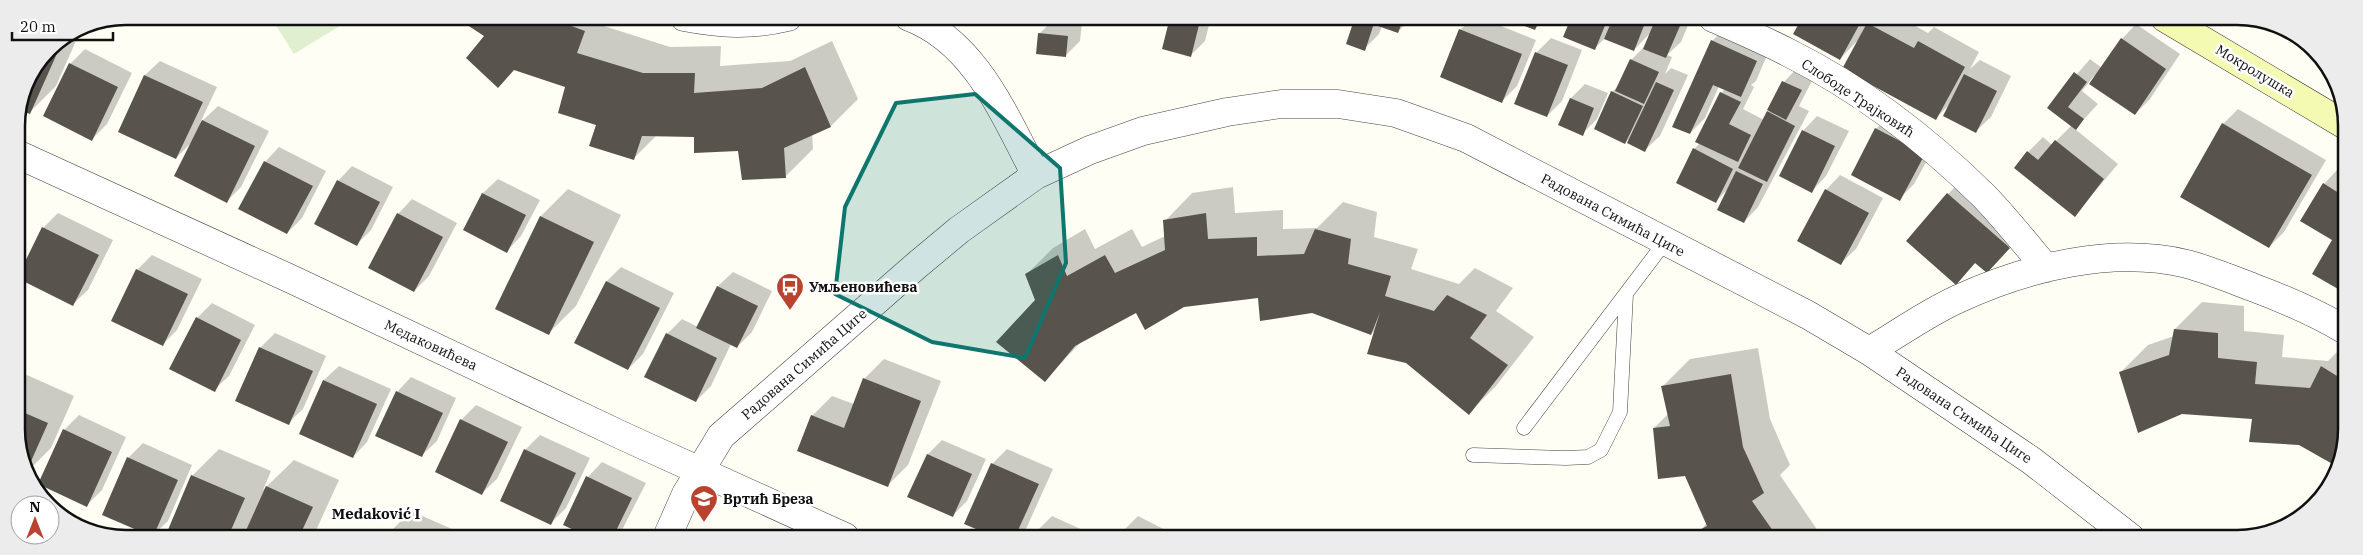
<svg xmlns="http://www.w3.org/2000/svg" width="2363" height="555" font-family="'IBM Plex Serif',serif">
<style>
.pitch{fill:#dfefd0}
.shadow{fill:#0003}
.building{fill:#58544d}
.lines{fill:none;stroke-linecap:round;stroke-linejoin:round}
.lane-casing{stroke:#434343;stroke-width:15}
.street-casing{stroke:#434343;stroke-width:29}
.secondary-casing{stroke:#323232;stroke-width:29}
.lane{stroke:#fff;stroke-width:14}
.street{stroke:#fff;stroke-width:28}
.secondary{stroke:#f5fab3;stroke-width:28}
.marked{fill:#0f766e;fill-opacity:0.2;stroke:#0f766e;stroke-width:4;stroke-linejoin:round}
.labels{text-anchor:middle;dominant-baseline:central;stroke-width:5;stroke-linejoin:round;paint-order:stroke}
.street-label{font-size:14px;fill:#101010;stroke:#fff}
.poi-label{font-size:14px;font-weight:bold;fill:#101010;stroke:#fff;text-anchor:start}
.neighbourhood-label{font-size:15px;font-weight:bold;fill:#101010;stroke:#fff}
.rim{fill:none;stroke:#101010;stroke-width:2.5}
</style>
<rect width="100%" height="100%" fill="#fefef4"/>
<!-- pitch -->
<path class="pitch" d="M270 16H349L351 19 294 54Z"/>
<!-- shadow -->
<path class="shadow" d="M457 17H607L604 26 670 47 721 46 720 66 790 61 832 41 858 99 831 126 812 134 813 149 786 176 739 150 695 136 657 135 634 158 597 124 566 87Z
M1171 17H1211L1205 41 1190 56Z
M1356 17H1412L1398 32 1382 26 1379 34 1364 49Z
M1473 18H1481L1536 40 1517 86 1502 101 1460 30Z
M1511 18H1546L1535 29 1511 20Z
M1572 18H1655L1654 22 1657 18H1691L1681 42 1667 55 1672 57 1665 74 1671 68 1688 75 1660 136 1645 150 1632 136 1625 143 1612 92 1619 85 1631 60 1646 45 1652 31 1634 50 1605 38 1594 49 1565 36Z
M1804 18H1869L1865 27 1874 18H1901L1928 33 1934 27 1979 52 1970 69 1980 60 2011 76 1991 117 1976 131 1949 105 1936 118 1859 39 1840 59 1795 34Z
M1054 19 1082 22 1080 41 1065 56 1039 34Z
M2136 24 2180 54 2150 99 2135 114 2094 76 2082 91 2098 104 2075 129 2118 164 2075 215 2028 152 2043 137 2052 145 2072 125 2049 107 2090 59 2102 68 2122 39Z
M83 25 56 86 29 113 19 108 27 78 49 48Z
M1727 26 1771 46 1756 81 1751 85 1754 87 1743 109 1764 120 1784 82 1798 67 1815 75 1799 106 1809 111 1758 207 1744 222 1728 189 1716 201 1694 149 1700 143 1721 93 1725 89 1719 86 1705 118 1690 133 1712 41Z
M1551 38 1582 50 1562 101 1547 116 1536 53Z
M85 49 132 73 107 124 92 139 70 64Z
M160 61 217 87 200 123 218 106 269 131 241 187 227 201 192 142 176 158 120 132 145 75Z
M1585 84 1608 93 1597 119 1582 134 1559 124 1571 98Z
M2238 109 2326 160 2284 232 2269 247 2223 124Z
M1891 114 1939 139 1914 184 1899 199 1852 174 1876 129Z
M1817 116 1849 131 1826 176 1812 191 1803 131Z
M279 147 326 171 302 218 287 233 265 162Z
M352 166 393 187 371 230 357 244 338 181Z
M2338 169 2345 173V292L2324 184Z
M1840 175 1883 198 1856 249 1841 263 1826 190Z
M498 179 540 200 521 236 507 251 465 230 483 193Z
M1963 179 2023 232 1987 272 1976 262 1956 283 1948 194Z
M1233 187 1235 213 1283 210V229L1317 228 1343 202 1377 212 1374 237 1418 249 1411 269 1459 284 1475 268 1513 288 1496 311 1534 337 1496 386 1469 413 1376 329 1371 334 1312 312 1259 297 1137 311 1083 340 1045 380 1036 300 1026 275 1053 248 1085 229 1095 249 1132 229 1142 247 1165 236V221L1192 193Z
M568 189 621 215 576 306 549 333 496 308 541 216Z
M412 199 457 223 429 276 414 291 398 214Z
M58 213 113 240 88 290 73 304 43 228Z
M152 255 202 279 177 330 162 345 137 270Z
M621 267 674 293 643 354 628 369 576 342 607 281Z
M733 272 772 291 752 332 737 347 731 344 711 386 696 401 667 334 682 319 698 327 718 286Z
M2202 302 2244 306V331L2284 335 2282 357 2328 361 2345 344V450L2121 372 2148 345 2174 336 2175 329Z
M212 303 255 325 229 376 214 390 197 318Z
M18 327 23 330 18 341Z
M275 333 326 356 303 409 288 423 260 348Z
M1758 348 1770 419 1790 465 1780 475 1818 531 1832 538H1702L1698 533 1707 523 1686 475 1654 428 1669 413 1663 386 1690 359Z
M884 359 941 381 908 465 888 485 812 416 832 396 854 404 864 379Z
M339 366 391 389 367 442 353 457 300 433 324 380Z
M27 375 74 396 51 448 29 470 18 451V384Z
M411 377 456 398 437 441 422 455 397 392Z
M476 405 522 427 497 479 482 493 461 420Z
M79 415 126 437 102 490 87 505 64 430Z
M540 435 590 458 566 508 551 523 525 450Z
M942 440 986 459 967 501 953 515 909 496 928 454Z
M143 443 192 465 168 521 153 535 128 458Z
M219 449 271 471 263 490 294 460 339 480 313 537H166L192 476Z
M1007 449 1053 469 1026 529 1017 537H998L965 523 992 464Z
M602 462 646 483 621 532 632 537H567L575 529 588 477Z
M411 511 468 536 385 537Z
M1052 516 1096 536 1095 538 1034 537 1037 531Z
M1138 516 1181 538H1116Z"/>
<!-- building -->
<path class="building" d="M455 17H547L585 31 577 53 643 73H695L694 93 762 88 805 67 831 127 784 148 786 178 742 180 738 151 694 153V137L642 136 634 160 589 146 596 125 558 113 565 87 514 70 498 88 466 58 484 36Z
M1170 17H1201L1191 57 1162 49Z
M1323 17H1340L1338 23Z
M1355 17H1376L1365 51 1346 44Z
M1377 17H1404L1398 33 1375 25Z
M1510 18H1540L1535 30 1509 20Z
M1571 18H1608L1595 50 1563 37Z
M1613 18H1647L1634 51 1604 39Z
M1656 18 1680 26 1666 58 1643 49Z
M1802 18H1863L1840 60 1793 34Z
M1867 23 1914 48 1918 41 1965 67 1936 120 1842 69Z
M1459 29 1522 54 1502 103 1440 77Z
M1038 33 1068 36 1066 57 1036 54Z
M2121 38 2166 69 2135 115 2089 84Z
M1711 40 1757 61 1741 97 1713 85 1690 134 1672 127Z
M52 46 59 49 30 114 19 110 27 78Z
M1535 52 1568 65 1547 117 1514 104Z
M1630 59 1659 72 1644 104 1615 91Z
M69 63 118 87 92 141 43 116Z
M2074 72 2087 82 2068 107 2084 119 2076 130 2047 108Z
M1964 74 1997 91 1976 133 1943 116Z
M144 75 203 102 176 159 118 132Z
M1782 81 1802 90 1786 120 1767 110Z
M1656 82 1674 90 1645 152 1627 143Z
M1611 91 1643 106 1625 144 1594 129Z
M1720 92 1741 102 1729 124 1751 135 1738 162 1695 142Z
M1570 98 1594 108 1583 136 1558 125Z
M1767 111 1795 126 1767 182 1738 168Z
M202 120 255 146 227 203 174 176Z
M2222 123 2312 175 2269 248 2180 197Z
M1875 128 1925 154 1900 201 1851 175Z
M1802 130 1835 146 1812 193 1779 176Z
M2055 140 2104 179 2075 217 2014 168 2027 151 2038 160Z
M1693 148 1733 169 1716 203 1676 183Z
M264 161 313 186 287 234 238 209Z
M1736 171 1763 184 1744 223 1717 210Z
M337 180 380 202 357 246 314 224Z
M2323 183 2345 197V293L2312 274 2332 240 2300 221Z
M1825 189 1869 213 1841 265 1797 241Z
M482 193 526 215 507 253 463 230Z
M1947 193 2010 248 1987 273 1975 263 1956 285 1906 241Z
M397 213 443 237 414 292 368 268Z
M1206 213 1208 239 1257 237V256L1304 254 1315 229 1351 239 1348 264 1391 276 1385 296 1434 311 1447 295 1487 315 1470 338 1508 365 1469 415 1406 363 1367 354 1380 312 1371 335 1312 313 1260 321 1258 298 1184 307 1145 330 1136 313 1075 346 1045 382 996 342 1035 300 1025 274 1058 255 1067 276 1105 255 1115 273 1165 250 1163 220Z
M540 216 594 242 549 335 495 309Z
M42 227 99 255 73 306 17 278Z
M136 269 188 294 163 346 111 321Z
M606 281 660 308 628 370 574 343Z
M717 286 758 306 737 348 696 328Z
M196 317 241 340 215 392 169 369Z
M2174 329 2218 333V358L2257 362 2255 384 2310 388 2321 366 2345 381V450L2336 466 2299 445 2249 442 2252 419 2182 414 2138 433 2119 372 2169 355Z
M666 333 717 358 696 402 644 377Z
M259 347 313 371 289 425 235 401Z
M1731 374 1743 447 1764 493 1752 501 1778 538H1700L1696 532 1707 526 1685 476 1658 479 1653 428 1670 426 1661 386Z
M863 378 921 401 888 487 797 451 811 415 844 428Z
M323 380 377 404 353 458 299 434Z
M396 391 443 413 422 457 375 436Z
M18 410 48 423 28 468 18 451Z
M460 419 508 442 482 495 435 472Z
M63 429 112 452 87 507 38 484Z
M524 449 576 473 551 525 500 501Z
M927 454 972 474 953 517 907 497Z
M127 457 178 480 153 537 102 515Z
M991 463 1039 484 1015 537H995L964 524Z
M191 475 245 498 228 537H165Z
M586 476 632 498 613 537H589L563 525Z
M266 486 313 507 299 537H243Z
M1036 530 1052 538 1032 537Z"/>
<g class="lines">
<defs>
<path id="lane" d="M1524 428 1665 242
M1473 455 1566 458 1588 457 1601 450 1620 412 1626 294"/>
<path id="street" d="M684 17C721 24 751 26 788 17
M909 17C976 42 1005 117 1036 175
M1713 18C1738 29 1764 40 1789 53 1861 89 1927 140 1984 196 2006 219 2026 244 2046 268
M17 154 291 279 623 436 845 537
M1869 351C1898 334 1927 313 1958 299 2027 267 2112 246 2187 264 2209 270 2231 279 2252 287 2284 299 2315 312 2345 330
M667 537 686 494 721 436 917 265 959 230 1036 175 1090 150 1143 131 1227 112 1281 104H1338L1396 113 1466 138 1808 315 1869 351 2032 461 2131 538"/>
<path id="secondary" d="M2165 18 2345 125"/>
</defs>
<!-- lane casing -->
<use href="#lane" class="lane-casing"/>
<!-- street casing -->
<use href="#street" class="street-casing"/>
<!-- secondary casing -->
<use href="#secondary" class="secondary-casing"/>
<!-- lane -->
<use href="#lane" class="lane"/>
<!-- street -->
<use href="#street" class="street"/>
<!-- secondary -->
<use href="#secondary" class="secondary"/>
</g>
<!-- marked area -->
<path class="marked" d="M975 94 1060 168 1066 263 1025 358 932 342 835 294 845 207 896 103Z"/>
<!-- icons -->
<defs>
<symbol id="bus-pin" viewBox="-11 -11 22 30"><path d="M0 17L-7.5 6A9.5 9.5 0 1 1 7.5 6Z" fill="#b9432f" stroke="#fff"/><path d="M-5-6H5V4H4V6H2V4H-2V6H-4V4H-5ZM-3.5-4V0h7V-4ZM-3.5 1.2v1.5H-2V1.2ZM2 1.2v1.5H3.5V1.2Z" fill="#fff"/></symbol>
<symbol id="school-pin" viewBox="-11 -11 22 30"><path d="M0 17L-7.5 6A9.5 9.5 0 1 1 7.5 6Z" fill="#b9432f" stroke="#fff"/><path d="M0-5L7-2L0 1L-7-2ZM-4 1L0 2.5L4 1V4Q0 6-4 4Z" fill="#fff"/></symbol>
</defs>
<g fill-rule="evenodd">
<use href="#bus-pin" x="774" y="271" width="32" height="43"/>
<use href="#school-pin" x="688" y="483" width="32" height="43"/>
</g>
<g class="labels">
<!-- street labels -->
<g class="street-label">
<text transform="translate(2255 71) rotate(31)">Мокролушка</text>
<text transform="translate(1858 98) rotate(33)">Слободе Трајковић</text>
<text transform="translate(1613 215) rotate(28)">Радована Симића Циге</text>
<text transform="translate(431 345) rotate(25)">Медаковићева</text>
<text transform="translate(804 364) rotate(-41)">Радована Симића Циге</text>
<text transform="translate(1964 415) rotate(34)">Радована Симића Циге</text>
</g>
<!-- poi labels -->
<g class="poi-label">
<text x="809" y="287">Умљеновићева</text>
<text x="723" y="499">Вртић Бреза</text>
</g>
<!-- neighbourhood labels -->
<g class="neighbourhood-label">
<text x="376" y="513">Medaković I</text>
</g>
</g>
<!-- crop -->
<path d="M0 0H2363V555H0ZM126 25H2237A101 101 0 0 1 2338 126V429A101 101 0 0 1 2237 530H126A101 101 0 0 1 25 429V126A101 101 0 0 1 126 25Z" fill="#ececec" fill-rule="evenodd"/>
<path class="rim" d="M126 25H2237A101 101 0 0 1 2338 126V429A101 101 0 0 1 2237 530H126A101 101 0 0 1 25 429V126A101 101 0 0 1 126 25Z"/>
<!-- north arrow -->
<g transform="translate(35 520)"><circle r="24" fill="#ffffff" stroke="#9f9f9f"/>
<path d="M0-4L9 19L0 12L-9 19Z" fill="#b9432f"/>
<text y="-8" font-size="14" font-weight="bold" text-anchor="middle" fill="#101010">N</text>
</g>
<!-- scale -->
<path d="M12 32v8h101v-8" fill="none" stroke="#101010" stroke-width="2.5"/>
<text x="20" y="32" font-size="15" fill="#101010" stroke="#ffffff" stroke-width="4" paint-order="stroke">20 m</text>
</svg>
